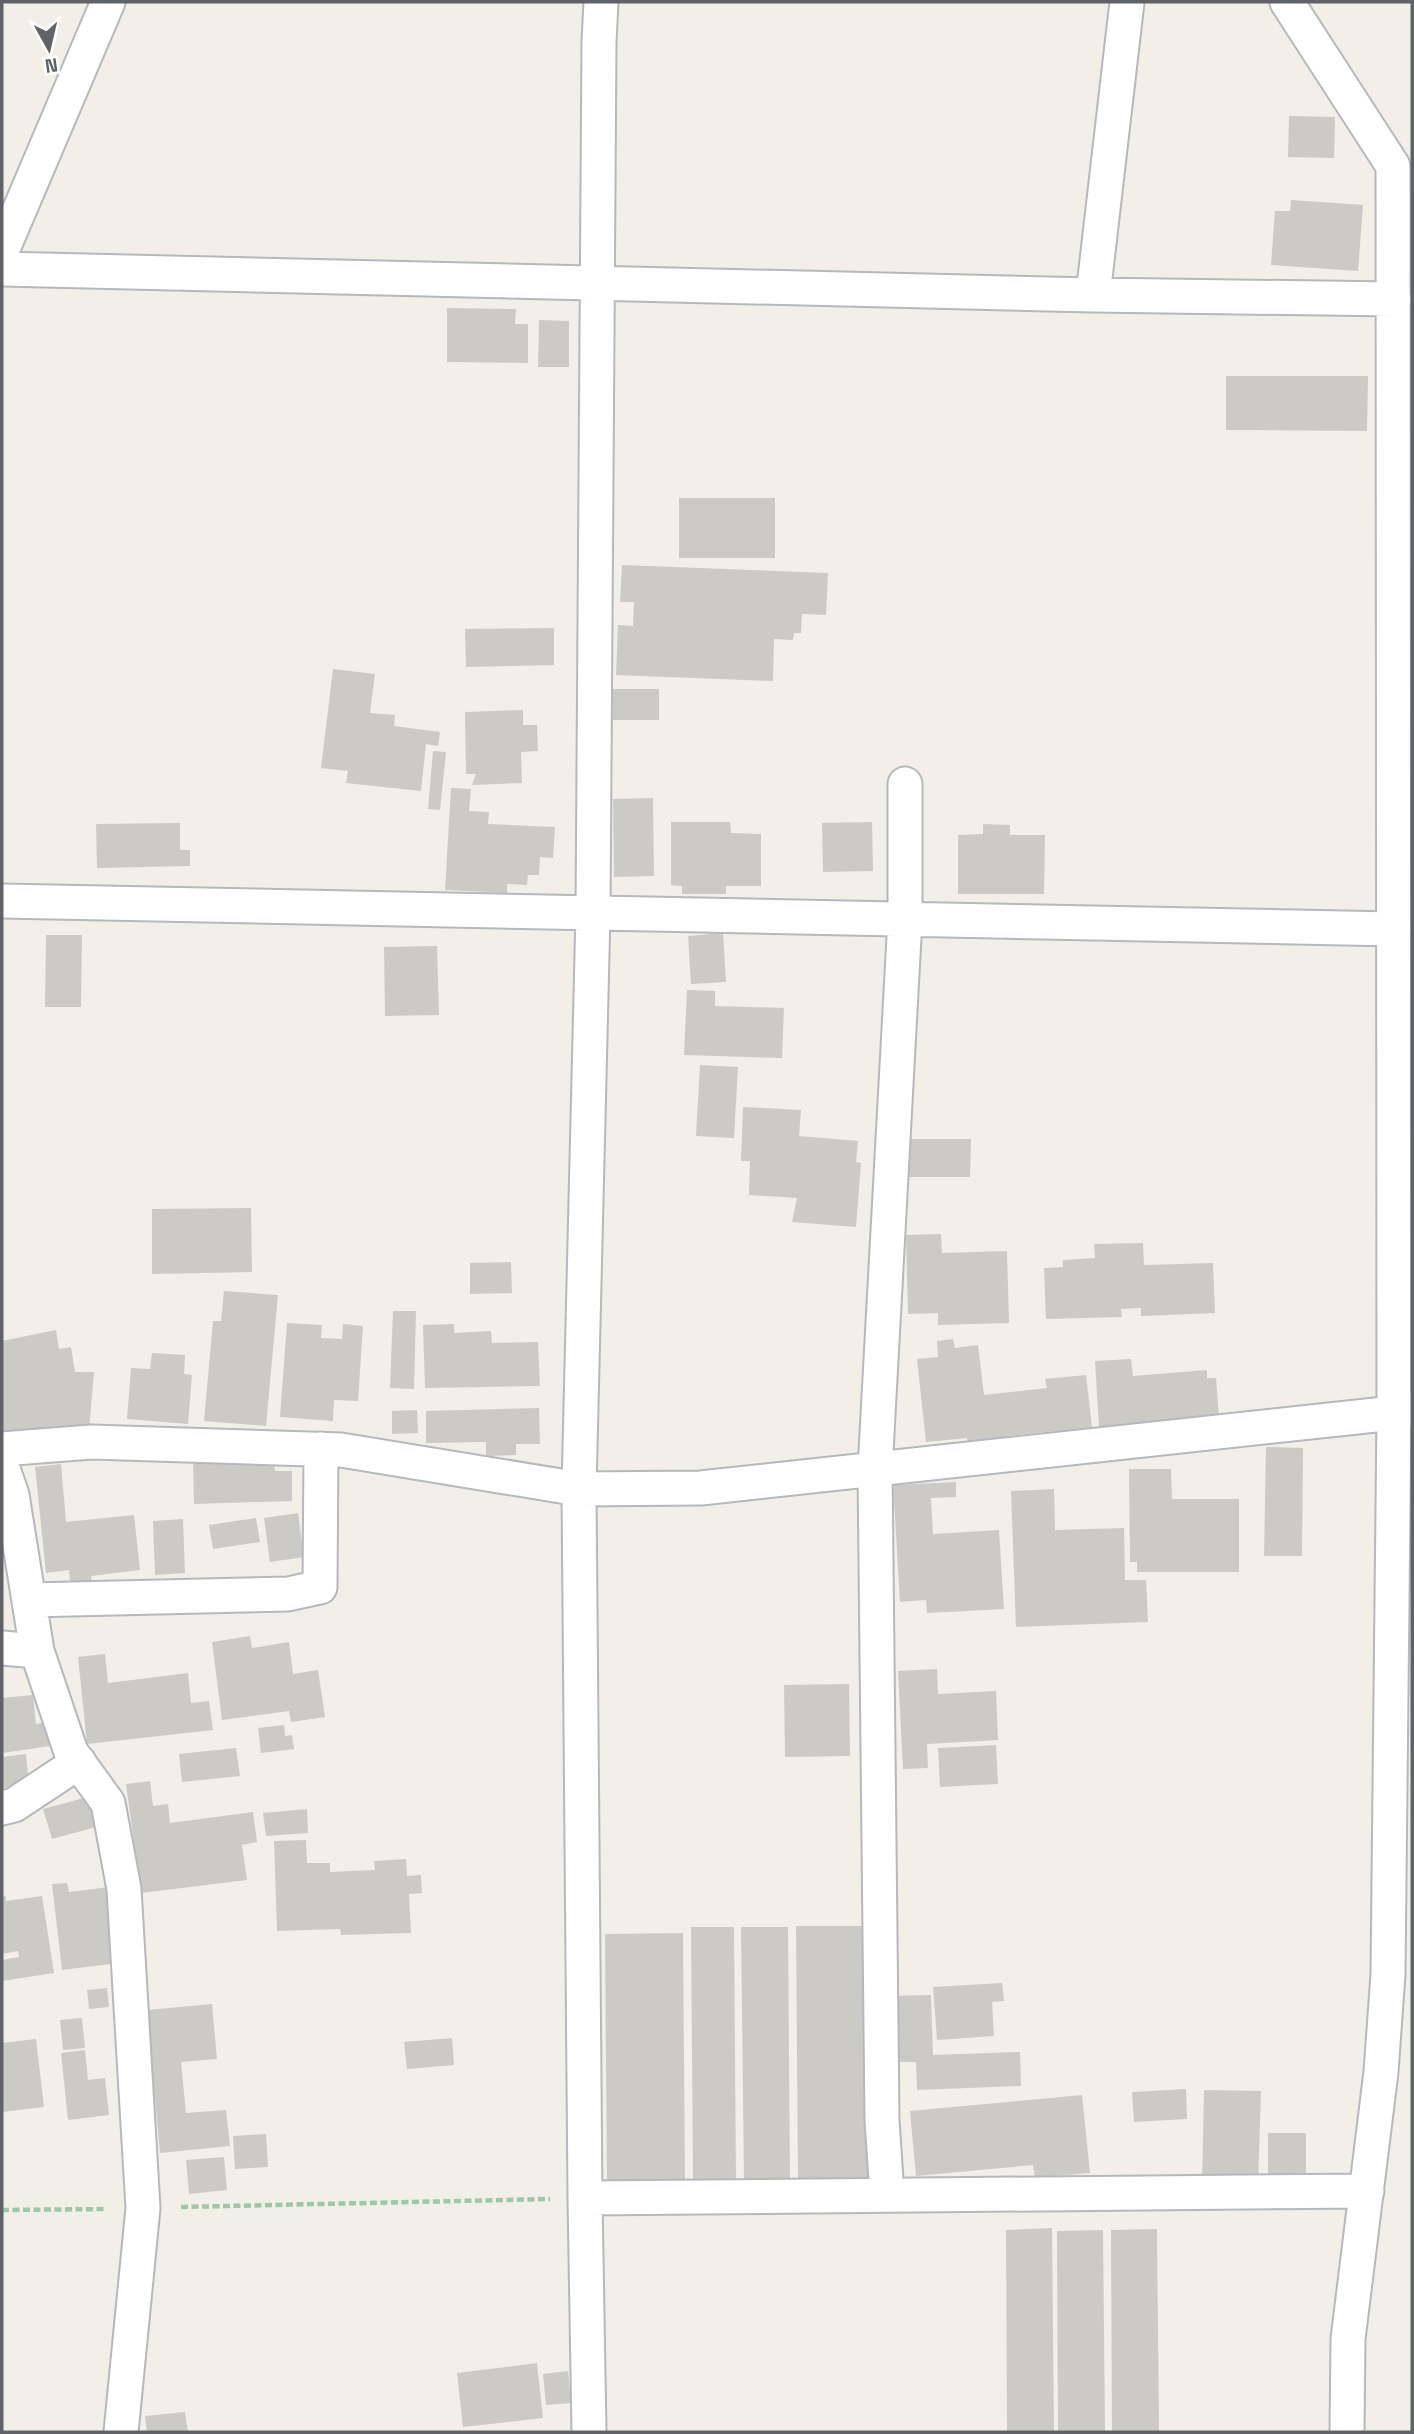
<svg xmlns="http://www.w3.org/2000/svg" width="1414" height="2434" font-family="'Space Grotesk',sans-serif">
<style>
.building{fill:#cccac5}
.lines{fill:none;stroke-linecap:round;stroke-linejoin:round}
.minor-casing{stroke:#b5b8bc;stroke-width:37}
.path{stroke:#9cc7a9;stroke-width:4.5;stroke-dasharray:7 3.5;stroke-linecap:butt}
.minor{stroke:#fff;stroke-width:33}
</style>
<rect width="100%" height="100%" fill="#f1efe8"/>
<!-- building -->
<path class="building" d="M1289 116 1335 117 1334 158 1288 157Z
M1291 200 1363 205 1358 271 1271 265 1275 211H1290Z
M447 308 516 309 515 324H528V363L447 362Z
M539 320 569 321V367H538Z
M1226 376H1368L1367 431 1226 430Z
M679 498H775V558H679Z
M622 565 828 573 826 615 802 614 801 633H794L793 640 774 639 773 681 616 675 618 625 633 626 634 602H620Z
M554 628V665L466 667 465 629Z
M333 669 375 674 370 713 395 715 394 726 440 732 438 746 426 744 421 791 346 783 348 771 321 768Z
M613 689H659V720H613Z
M523 710V725H537L538 751 521 752 522 783 472 785 476 774H466L465 712Z
M433 751 446 752 440 810 428 809Z
M451 788 471 789 469 811 489 812 488 824 555 827 553 858 540 857 539 875H528L527 885 507 884V893L445 890Z
M653 798 654 876 614 877 613 799Z
M671 822H730L731 833 761 834V886H726V894H682V886L671 885Z
M872 822 873 871 823 872 822 823Z
M180 823V850H190V866L97 868 96 824Z
M983 824 1010 825V835H1045L1044 894H958V835L983 834Z
M723 933 726 982 691 984 688 936Z
M46 935H82L81 1007H45Z
M437 946 439 1015 385 1016 384 947Z
M687 990 715 991V1006L784 1008 782 1058 684 1055Z
M700 1065 738 1067 734 1138 696 1136Z
M743 1107 801 1110 799 1136 858 1141 856 1162 861 1163 856 1227 792 1222 797 1198 749 1195 750 1161H741Z
M907 1139H971L970 1177H906Z
M251 1208 252 1272 152 1274V1209Z
M941 1234 942 1253 1007 1251 1009 1323 938 1325V1313L908 1314 906 1235Z
M1143 1243 1144 1265 1213 1263 1215 1313 1141 1316V1308L1121 1309 1122 1317 1046 1319 1044 1268 1063 1267V1260L1095 1258 1094 1244Z
M511 1262 512 1293 470 1294V1263Z
M224 1291 278 1295 266 1426 204 1421 213 1321H221Z
M393 1311H416L414 1389 390 1388Z
M287 1323 322 1325 321 1338 342 1339 343 1324 363 1326 358 1401 334 1400 333 1421 280 1417Z
M454 1324V1333L491 1331 492 1343 538 1342 540 1386 425 1388 423 1325Z
M56 1330 59 1349 71 1347 75 1372H94L89 1430H2V1341Z
M953 1339 955 1348 978 1345 984 1395 1047 1388 1045 1379 1086 1375 1093 1436 1055 1440 1054 1431 1006 1436 1008 1445 968 1450 967 1438 926 1442 917 1359 938 1357 937 1341Z
M152 1353 185 1355 184 1374 192 1375 188 1424 127 1419 131 1368 150 1369Z
M1131 1359 1133 1376 1207 1370V1378H1216L1219 1419 1099 1427 1095 1361Z
M539 1408 540 1444H516V1455L486 1456V1442L426 1443V1411Z
M417 1410 418 1433 392 1434V1411Z
M1266 1447 1303 1448 1302 1556H1264Z
M249 1456V1465L274 1464 275 1471H292V1501L194 1504 193 1457Z
M61 1464 66 1522 134 1515 140 1570 91 1576 92 1581 70 1583 69 1570 46 1573 35 1467Z
M1129 1469H1171L1172 1499H1239V1572H1137V1562H1130Z
M956 1482V1497L931 1498 933 1534 999 1530 1004 1609 927 1613 926 1600 900 1602 893 1485Z
M1054 1489 1055 1530 1124 1528 1125 1580H1146L1148 1622 1016 1627 1011 1491Z
M298 1513 304 1557 270 1562 264 1518Z
M256 1518 260 1542 213 1549 209 1525Z
M183 1519 185 1573 155 1575 153 1521Z
M250 1636 252 1648 289 1642 293 1674 318 1670 325 1717 291 1722 289 1711 222 1720 212 1642Z
M105 1654 108 1683 188 1673 191 1703 209 1701 213 1730 87 1744 78 1657Z
M937 1669 938 1694 996 1691 998 1740 927 1744 928 1768 903 1769 898 1671Z
M849 1684 850 1756 785 1757 784 1685Z
M33 1695 36 1724 47 1722 51 1746 2 1753V1698Z
M284 1725 285 1736 292 1735 294 1749 261 1753 258 1728Z
M996 1745 998 1784 940 1787 938 1748Z
M236 1748 240 1776 182 1782 179 1754Z
M26 1754 29 1784 2 1788V1757Z
M150 1781 153 1806 168 1804 170 1823 253 1812 257 1842 242 1845 247 1880 141 1893 126 1784Z
M91 1796 100 1826 52 1839 43 1809Z
M307 1809 308 1833 266 1836 263 1813Z
M306 1840 307 1863H330V1872L375 1870 374 1861 406 1859 407 1876 421 1875 422 1893 409 1894 411 1933 341 1935 340 1929 277 1931 274 1841Z
M67 1883 69 1892 110 1887 118 1963 62 1970 52 1884Z
M6 1896V1901L42 1896 54 1973 2 1981V1960L19 1957 18 1951 2 1954V1897Z
M796 1926H870L872 2180 798 2181Z
M691 1927H734L736 2181H693Z
M741 1927H788L790 2179H744Z
M683 1933 685 2182 607 2183 605 1934Z
M1002 1983 1004 2001 992 2002 994 2036 937 2040 933 1987Z
M107 1988 109 2007 89 2009 87 1990Z
M931 1995 933 2055 1020 2052 1021 2086 917 2090 916 2062H896L893 1996Z
M212 2004 217 2059 181 2062 186 2113 226 2110 230 2146 160 2153 147 2010Z
M82 2018 85 2048 63 2050 60 2020Z
M452 2038 454 2065 407 2069 404 2042Z
M36 2039 44 2107 2 2112V2043Z
M85 2050 88 2080 105 2078 109 2115 68 2120 61 2053Z
M1186 2089 1187 2119 1134 2122 1132 2092Z
M1204 2090 1261 2091 1258 2185 1202 2183Z
M1082 2095 1090 2173 1035 2178 1033 2165 916 2176 910 2111Z
M1268 2133H1306V2186H1268Z
M266 2134 268 2167 235 2169 233 2136Z
M224 2157 227 2190 189 2194 186 2160Z
M1052 2228 1054 2432H1007L1006 2230Z
M1157 2229 1159 2432H1112L1111 2230Z
M1103 2230 1105 2432H1058L1057 2231Z
M537 2363 543 2418 463 2427 457 2373Z
M568 2371 571 2403 546 2405 543 2374Z
M185 2412 188 2432H147L145 2416Z"/>
<g class="lines">
<defs>
<path id="minor" d="M1287 2 1393 166 1394 1413 1388 1974 1381 2072 1348 2339 1347 2432
M2 251 108 2
M2 269 1093 295 1394 299
M1093 295 1127 2
M2 901 1394 929
M2 1449 91 1442 341 1450 579 1489 701 1488 1394 1413 1412 1408
M2 1466 12 1495 37 1651 71 1752 108 1803 124 1889 143 2208 121 2432
M29 1600 288 1594 320 1587 321 1449
M2 1648 37 1651
M2 1808 14 1805 79 1762
M887 2195 882 2120 875 1470 905 919V784
M585 2198 1367 2191
M589 2432 585 2198 579 1489 593 913 599 42 601 2"/>
</defs>
<!-- minor casing -->
<use href="#minor" class="minor-casing"/>
<!-- path -->
<path class="path" d="M181 2207 550 2199
M2 2210 106 2209"/>
<!-- minor -->
<use href="#minor" class="minor"/>
</g>
<!-- border -->
<rect width="1414" height="2434" fill="none" stroke="#5f6368" stroke-width="7"/>
<!-- north arrow -->
<g transform="translate(49 49) rotate(172)" stroke="#ffffff" stroke-width="5" paint-order="stroke">
<path d="M0-5L12 26L0 18L-12 26Z" fill="#5f6368"/>
<text y="-10" font-size="19" font-weight="bold" text-anchor="middle" fill="#5f6368">N</text>
</g>
</svg>
